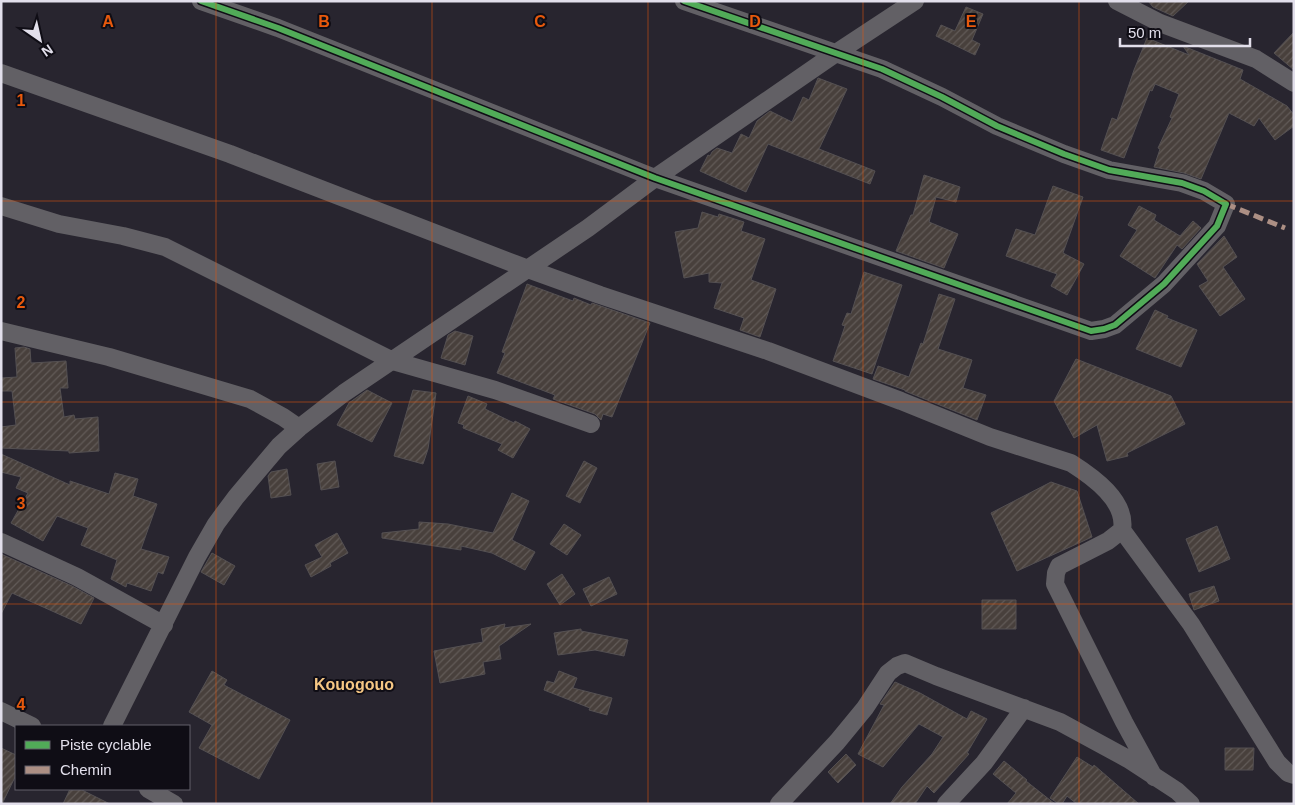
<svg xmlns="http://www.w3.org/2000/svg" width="1295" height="805" font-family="Helvetica,sans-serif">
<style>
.building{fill:url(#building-hatch);stroke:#545052}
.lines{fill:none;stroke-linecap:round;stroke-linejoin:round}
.minor{stroke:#626065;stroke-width:18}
.quiet{stroke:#ac8f84;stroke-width:5;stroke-dasharray:10 5;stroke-linecap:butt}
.cycleway-casing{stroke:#0f0d15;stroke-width:9}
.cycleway{stroke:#51ab58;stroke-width:6}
.grid{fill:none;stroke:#e8590c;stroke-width:1;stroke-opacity:0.55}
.labels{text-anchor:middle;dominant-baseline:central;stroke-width:4;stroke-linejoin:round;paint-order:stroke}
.neighbourhood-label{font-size:16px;font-weight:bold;fill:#f6c784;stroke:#0f0d15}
.grid-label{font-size:16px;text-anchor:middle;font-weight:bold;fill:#e8590c;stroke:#0f0d15;stroke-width:4;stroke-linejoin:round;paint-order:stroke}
</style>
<defs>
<pattern id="building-hatch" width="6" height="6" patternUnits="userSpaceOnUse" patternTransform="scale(1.25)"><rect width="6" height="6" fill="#48403c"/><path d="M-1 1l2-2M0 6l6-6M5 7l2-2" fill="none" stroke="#625b58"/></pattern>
</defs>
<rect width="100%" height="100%" fill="#28252f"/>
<!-- building -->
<path class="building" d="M1148 1H1189L1173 16 1153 7Z
M966 7 983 14 972 40 980 44 975 55 936 36 941 25 955 31Z
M1294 32V70L1274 53Z
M1147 38 1189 55 1183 46 1243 70 1240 79 1287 106 1294 115V126L1275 140 1259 118 1254 126 1229 113 1201 179 1184 173 1154 167 1160 149 1158 148 1172 118 1170 117 1179 94 1155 84 1152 91 1150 90 1124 158 1101 150 1112 118 1117 120 1134 70Z
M818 78 847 89 819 149 875 171 870 184 768 144 746 192 700 171 708 155 710 156 712 152 717 148 732 153 741 134 749 138 757 121 770 111 792 122 803 97 809 100Z
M924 175 960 187 956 202 936 197 929 222 958 234 944 268 896 251 911 215H913Z
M1053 186 1083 197 1063 253 1084 264 1067 295 1051 286 1057 274 1006 256 1016 229 1035 235Z
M1139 206 1156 215 1154 220 1180 236 1193 221 1201 228 1182 249 1177 245 1155 278 1120 256 1137 230 1128 225Z
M702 212 718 217 719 214 744 222 741 231 765 239 751 280 776 289 760 337 740 330 744 318 714 308 722 283 709 282V273L684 278 675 232 698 228Z
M1224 236 1237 257 1223 267 1245 299 1220 316 1199 286 1208 281 1197 264Z
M864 272 902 285 872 374 833 361 845 326 842 325 847 313 851 314Z
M527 284 573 301 574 298 591 305 592 303 650 323 612 417 603 414 601 420 595 414 553 399 555 395 497 373 505 353 502 352Z
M939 294 955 299 938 349 972 360 963 388 986 395 977 420 905 391V390L873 379 878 366 909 377 921 343 923 344Z
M1155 310 1168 316 1167 318 1197 330 1181 367 1136 349Z
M455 331 473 336 465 365 441 358 448 335Z
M24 347 30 349 31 363 66 361 68 388H60L64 417 74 415 75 419 98 417 99 451 69 453V451L1 448V427L16 425 12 391H2L1 378 17 377 15 348Z
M1076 359 1171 396 1185 424 1127 453 1128 456 1107 461 1097 425 1074 438 1054 401Z
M367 390 392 403 372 442 337 425 349 403Z
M413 390 436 393 428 449 423 464 394 456Z
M468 396 487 404 485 409 514 423 515 421 530 429 513 458 498 450 502 444 463 428 464 425 458 423Z
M1 454 70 485V481L109 494 115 473 138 479 133 496 157 504 141 549 169 557 163 574 158 572 151 591 127 583 126 587 111 579 117 560 81 545 88 528 57 516 43 541 11 523 28 493 16 488 21 477 1 472Z
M335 461 339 487 321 490 317 464Z
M584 461 597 468 580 503 566 496Z
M287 469 291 495 271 498 268 476 271 472Z
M1051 482 1077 491 1092 537 1017 571 991 513Z
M512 493 529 501 512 540 535 552 525 570 492 553 461 546V550L382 538V533L419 529V522L448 524 493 533Z
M564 524 581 535 567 555 550 544Z
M1217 526 1230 559 1199 572 1186 539Z
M337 533 348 553 330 563 331 566 311 577 305 565 322 557 315 545Z
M212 553 235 566 224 585 201 572Z
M1 554 72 586 94 598 81 624 12 593 1 614Z
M562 574 575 594 560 605 547 584Z
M609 577 617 594 591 606 583 589Z
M1214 586 1219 601 1194 610 1189 594Z
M982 600H1016V629H982Z
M505 624 504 628 531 624 499 646 501 659 483 662 485 674 440 683 434 651 483 642 481 629Z
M581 629V631L628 640 624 656 595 650 558 655 554 633Z
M212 671 227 680 224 685 290 720 259 779 199 748 212 725 189 712Z
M559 671 577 678 573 688 612 698 607 715 589 710 590 708 544 690 547 681 554 683Z
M895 682 920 693 967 719 971 711 987 719 967 753 969 754 934 793 927 786 915 804H890L902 787 932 754 943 737 919 724 883 767 858 754 884 705 880 704Z
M1 748 16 755V775L2 804Z
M1225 748H1254L1253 770H1225Z
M846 754 856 765 838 783 828 772Z
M1077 757 1093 767 1094 765 1139 804H1077L1067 796 1062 804H1059L1050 798Z
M1004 761 1027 780 1026 781 1055 804H1007L1016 793 993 774Z
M70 789H80L110 804H63Z"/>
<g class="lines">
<!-- minor -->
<path class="minor" d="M201 1 278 28 655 178 1091 331 1104 329 1115 325 1164 284 1217 226 1226 204 1204 191 1182 183 1109 170 1064 154 997 126 942 97 882 69 684 1
M1117 1 1160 23 1256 59 1294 83
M1 73 230 154 528 269 600 295 768 351 901 401 990 437 1071 463C1093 477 1127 501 1122 530L1108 541 1059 566 1056 573 1055 584 1124 722 1154 777
M1 206 59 224 123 236 165 247 393 361 495 390 591 424
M1 331 109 357 250 399 283 417 299 428
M1122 530 1191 624 1277 762 1288 773 1294 775
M1 542 77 577 164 625
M1 711 32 726
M112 726 197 557 216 524 236 497 279 446 299 428 344 393 588 228 655 178 836 53 915 1
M148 789 174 804
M779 804 837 742 865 708 888 673 897 666 905 663 936 676 1060 722 1128 759 1177 791 1191 804
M946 804 984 763 1024 708"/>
<!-- quiet -->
<path class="quiet" d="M1226 204 1285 228"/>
<defs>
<path id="cycleway" d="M201 1 278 28 655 178 1091 331 1104 329 1115 325 1164 284 1217 226 1226 204 1204 191 1182 183 1109 170 1064 154 997 126 942 97 882 69 684 1"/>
</defs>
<!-- cycleway casing -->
<use href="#cycleway" class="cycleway-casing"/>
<!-- cycleway -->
<use href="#cycleway" class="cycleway"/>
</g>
<!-- grid -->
<path class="grid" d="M216 1V804M432 1V804M648 1V804M863 1V804M1079 1V804M1 201H1294M1 402H1294M1 604H1294"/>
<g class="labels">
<!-- neighbourhood labels -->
<g class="neighbourhood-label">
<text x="354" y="684">Kouogouo</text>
</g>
</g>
<g class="grid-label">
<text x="108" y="27">A</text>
<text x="324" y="27">B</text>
<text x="540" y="27">C</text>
<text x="755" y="27">D</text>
<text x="971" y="27">E</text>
<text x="21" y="106">1</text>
<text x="21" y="308">2</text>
<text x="21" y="509">3</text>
<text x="21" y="710">4</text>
</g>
<!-- border -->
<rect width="1295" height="805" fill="none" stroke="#e2dfeb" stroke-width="5"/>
<!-- legend -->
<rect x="15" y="725" width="175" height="65" fill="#0f0d15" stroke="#63616b"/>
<rect x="25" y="741" width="25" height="8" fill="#51ab58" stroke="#63616b"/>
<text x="60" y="750" font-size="15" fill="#e2dfeb">Piste cyclable</text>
<rect x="25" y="766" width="25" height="8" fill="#ac8f84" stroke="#63616b"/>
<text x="60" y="775" font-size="15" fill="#e2dfeb">Chemin</text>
<!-- north arrow -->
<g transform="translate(40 40) rotate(146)" stroke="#0f0d15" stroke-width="4" paint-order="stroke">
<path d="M0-4L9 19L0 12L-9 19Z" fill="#e2dfeb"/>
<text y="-8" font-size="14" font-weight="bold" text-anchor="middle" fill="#e2dfeb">N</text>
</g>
<!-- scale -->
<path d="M1120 38v8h130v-8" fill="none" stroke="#e2dfeb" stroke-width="2.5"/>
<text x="1128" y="38" font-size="15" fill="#e2dfeb" stroke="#0f0d15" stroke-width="4" paint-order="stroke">50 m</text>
</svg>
